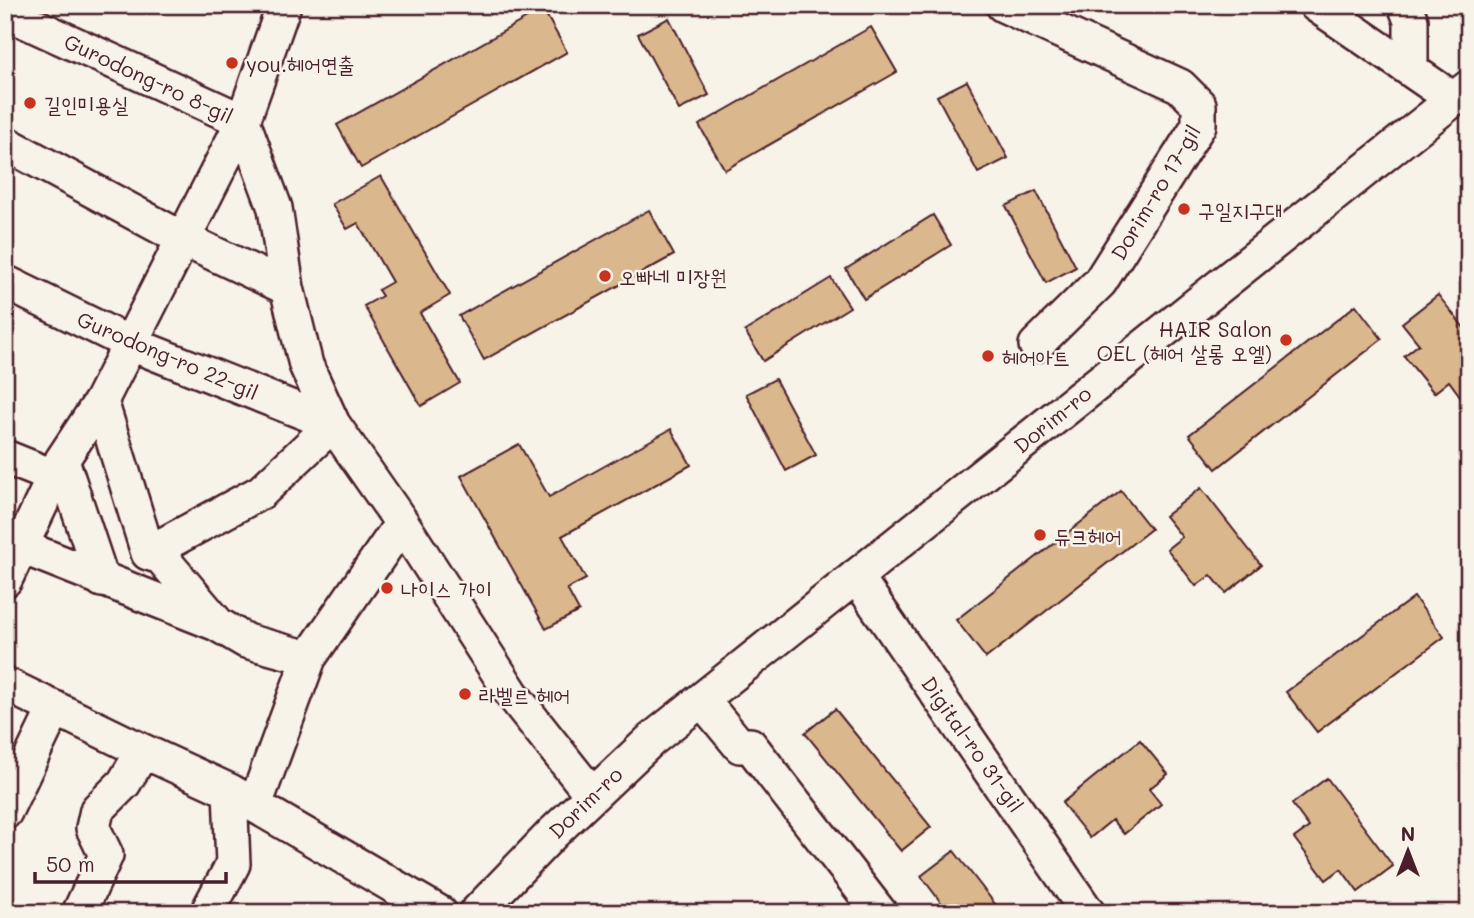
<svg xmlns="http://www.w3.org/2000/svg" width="1474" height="918" font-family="Mali,'Poor Story',sans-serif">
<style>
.building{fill:#dab78c;stroke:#4a1f2b;stroke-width:2}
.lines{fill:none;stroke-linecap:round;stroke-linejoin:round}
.minor-casing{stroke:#4a1f2b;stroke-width:38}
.minor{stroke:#f7f3e8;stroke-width:33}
.poi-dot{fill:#c8321e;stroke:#f7f3e8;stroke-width:2.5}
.labels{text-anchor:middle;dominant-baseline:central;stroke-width:5;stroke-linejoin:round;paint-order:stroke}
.poi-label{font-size:21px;fill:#4a1f2b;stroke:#f7f3e8;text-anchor:start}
.street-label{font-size:21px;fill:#4a1f2b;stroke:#f7f3e8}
</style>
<rect width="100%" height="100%" fill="#f7f3e8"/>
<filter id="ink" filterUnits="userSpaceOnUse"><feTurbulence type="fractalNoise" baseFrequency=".0143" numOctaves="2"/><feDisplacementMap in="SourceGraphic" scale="14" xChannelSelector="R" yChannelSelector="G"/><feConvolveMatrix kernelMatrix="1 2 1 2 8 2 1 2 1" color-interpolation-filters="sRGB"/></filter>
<g filter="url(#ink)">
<!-- building -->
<path class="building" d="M543 9 567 52 361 168 337 125Z
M669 18 709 95 679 110 638 34Z
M871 27 897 72 725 170 699 125Z
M967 81 1008 158 978 173 937 96Z
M381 176 450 295 420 313 460 383 421 406 364 306 382 296 378 290 392 282 358 223 347 229 332 204Z
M1036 191 1076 267 1046 283 1006 206Z
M649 210 674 255 484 360 459 316Z
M933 215 951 245 864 299 846 269Z
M831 278 850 307 763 361 745 331Z
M1438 295 1469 334V395L1463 400 1449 381 1434 393 1404 356 1419 344 1402 323Z
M1356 305 1382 339 1216 469 1189 435Z
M775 379 816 455 786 471 746 394Z
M671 429 691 465 562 536 586 579 567 589 579 611 546 629 461 476 519 444 549 497Z
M1201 488 1261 565 1226 593 1211 575 1196 586 1167 549 1182 537 1165 516Z
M1121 491 1151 529 986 658 956 620Z
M1414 597 1444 637 1317 732 1286 692Z
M835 709 931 827 901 851 805 733Z
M1140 740 1168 774 1149 789 1161 804 1124 834 1112 820 1090 838 1062 803Z
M1327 778 1393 866 1358 892 1341 869 1326 880 1294 838 1309 827 1292 804Z
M954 851 1002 913H949L921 876Z"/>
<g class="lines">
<defs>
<path id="minor" d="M1003 5 1180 86 1199 105V125L1100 282 1036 345
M1316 5 1453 99
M1405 5 1411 21V70
M18 18 243 121 275 208 287 288 306 365 333 424 261 492 148 553
M5 143 183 239 287 288
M5 282 129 343 333 424 402 523 512 694 592 795
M101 401 148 553
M5 457 55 477
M62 460 102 580
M22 547 217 624 246 641 309 658
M148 553 161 557 216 622
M856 576 1088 913
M5 580 62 460 101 401 243 121 284 5
M5 684 143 751 230 791 440 913
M702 700 740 746 750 745 880 913
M255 805 309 658 402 523
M5 812 55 708
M79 913 106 855 93 828 97 810 124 783 143 751
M207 913 233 864 230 791
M476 913 553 833 651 740 1469 87"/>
</defs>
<!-- minor casing -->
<use href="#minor" class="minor-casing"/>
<!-- minor -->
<use href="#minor" class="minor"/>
</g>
</g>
<!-- markers -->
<g class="poi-dot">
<circle cx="232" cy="63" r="7"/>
<circle cx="30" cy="103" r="7"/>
<circle cx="1184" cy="209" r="7"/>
<circle cx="605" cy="276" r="7"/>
<circle cx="1286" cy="340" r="7"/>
<circle cx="988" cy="356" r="7"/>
<circle cx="1040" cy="535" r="7"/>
<circle cx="387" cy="588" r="7"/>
<circle cx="465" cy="694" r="7"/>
</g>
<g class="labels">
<!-- poi labels -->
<g class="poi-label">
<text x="246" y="63">you.헤어연출</text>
<text x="44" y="103">길인미용실</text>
<text x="1198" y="209">구일지구대</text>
<text x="619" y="276">오빠네 미장원</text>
<text x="1272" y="328" text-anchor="end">HAIR Salon<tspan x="1272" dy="24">OEL (헤어 살롱 오엘)</tspan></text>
<text x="1002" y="356">헤어아트</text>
<text x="1054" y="535">듀크헤어</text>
<text x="401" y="588">나이스 가이</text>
<text x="479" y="694">라벨르 헤어</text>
</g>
<!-- street labels -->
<g class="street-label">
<text transform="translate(149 78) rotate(25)">Gurodong-ro 8-gil</text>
<text transform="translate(1155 192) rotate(-59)">Dorim-ro 17-gil</text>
<text transform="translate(168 355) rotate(23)">Gurodong-ro 22-gil</text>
<text transform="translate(1052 419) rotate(-39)">Dorim-ro</text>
<text transform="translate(973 744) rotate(55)">Digital-ro 31-gil</text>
<text transform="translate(585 802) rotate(-44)">Dorim-ro</text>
</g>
</g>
<!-- margin -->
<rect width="1474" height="918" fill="none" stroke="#f7f3e8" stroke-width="28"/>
<rect x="14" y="14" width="1446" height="890" fill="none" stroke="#4a1f2b" stroke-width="2.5" filter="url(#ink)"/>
<!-- north arrow -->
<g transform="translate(1408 851)" stroke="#f7f3e8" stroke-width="5" paint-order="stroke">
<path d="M0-5L12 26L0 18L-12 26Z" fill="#4a1f2b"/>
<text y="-10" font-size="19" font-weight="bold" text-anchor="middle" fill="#4a1f2b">N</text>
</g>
<!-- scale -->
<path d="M35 872v10h191v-10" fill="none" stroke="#4a1f2b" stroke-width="3.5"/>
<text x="46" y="872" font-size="21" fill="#4a1f2b" stroke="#f7f3e8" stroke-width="5" paint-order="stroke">50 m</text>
</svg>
